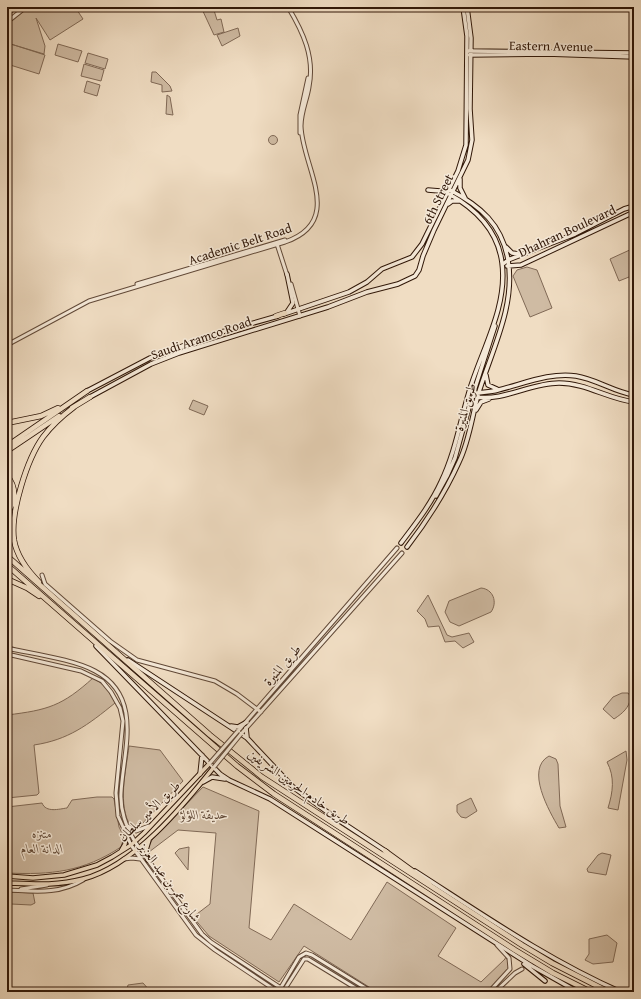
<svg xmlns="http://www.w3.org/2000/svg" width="641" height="999" font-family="'Gentium Book Plus',Amiri,serif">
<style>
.green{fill:#cfbba3;stroke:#806956}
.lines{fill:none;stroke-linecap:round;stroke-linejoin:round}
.tertiary-casing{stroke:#604837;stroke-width:5}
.secondary-casing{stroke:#301708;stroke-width:5.5}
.primary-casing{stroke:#301708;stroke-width:5.5}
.motorway-casing{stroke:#301708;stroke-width:6}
.tertiary{stroke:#f5e9d8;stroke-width:3}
.secondary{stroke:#f5e9d8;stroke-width:3.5}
.primary{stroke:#f0ddc3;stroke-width:3.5}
.motorway{stroke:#f0ddc3;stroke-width:4.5}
.tertiary-bridge-casing{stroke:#604837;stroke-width:5;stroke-linecap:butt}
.tertiary-bridge{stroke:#f5e9d8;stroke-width:3}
.labels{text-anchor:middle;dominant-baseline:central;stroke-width:3;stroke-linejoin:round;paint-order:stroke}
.street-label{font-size:13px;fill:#301708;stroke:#f5e9d8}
.park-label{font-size:13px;font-style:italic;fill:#604836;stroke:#f5e9d8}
</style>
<rect width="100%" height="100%" fill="#f0ddc3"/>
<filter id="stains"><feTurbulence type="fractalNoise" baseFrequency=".005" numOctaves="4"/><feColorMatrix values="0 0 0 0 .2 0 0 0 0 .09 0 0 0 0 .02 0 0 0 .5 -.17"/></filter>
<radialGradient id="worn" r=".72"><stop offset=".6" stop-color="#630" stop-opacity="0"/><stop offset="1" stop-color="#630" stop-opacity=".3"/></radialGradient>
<!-- green -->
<path class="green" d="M29 7H75L83 19 50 40 36 18 45 46 44 54 7 43V25Z
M201 7H213L217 20 221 19 224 32 214 35Z
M238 28 240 36 222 46 217 35Z
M11 44 45 55 39 74 7 64V56Z
M58 44 82 51 78 62 55 55Z
M88 53 108 59 105 69 85 63Z
M84 64 104 70 101 81 81 76Z
M152 72H156L170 86 172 91 162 92V85L151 82Z
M87 81 100 85 97 96 84 92Z
M167 95 170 97 173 115 166 114Z
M268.5 140a4.5 4.5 0 1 1 9 0a4.5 4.5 0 1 1-9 0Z
M634 248V275L619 281 610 259Z
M527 267 537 270 552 308 530 317 513 276 517 270Z
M193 400 208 406 204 415 189 409Z
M481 588C493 589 498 602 491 612L459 626 450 622 445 612 449 601Z
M428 595 447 635 452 637 469 633 474 642 463 648 455 641 445 642 439 626 428 627 425 619 417 611Z
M93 678C102 683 114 693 115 703 88 725 68 740 34 745L39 793 37 795 7 798V715C48 710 62 706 93 678Z
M622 693H628L631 697C629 708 623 713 614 719L603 709 613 697Z
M129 746 160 750 183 781 139 827H131C117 805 126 771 129 746Z
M626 751 627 760 618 810 608 808C613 792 615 777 607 762Z
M549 756 556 759 558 764 560 806 566 827 559 828C549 811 525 769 549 756Z
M203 787 259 811 249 928 271 940 294 904 351 940 387 882 456 928 438 956 481 982 505 959 506 956 509 965 507 971 488 992H377L304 946 279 982 209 936 193 917 210 904 216 833 178 830 149 852 148 848 152 840Z
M97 797H112L114 799 119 827 124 837 121 847C83 872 51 875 7 873V807L42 803C46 813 59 809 67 808L72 800Z
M471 798 477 811 466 818 461 817 457 812V805Z
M189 847 188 870 175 853 179 849Z
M602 853 611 855 606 875 588 872 587 869 598 855Z
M12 892 33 893 35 903 31 905 11 904 8 901 9 894Z
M607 935 617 943 613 962 593 964 585 960 589 954V939Z
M143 983 151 992H126L128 985Z"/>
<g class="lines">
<defs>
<path id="tertiary" d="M7 14 16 7
M7 22 26 7
M300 133V115L308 78
M277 244 287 275
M137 284 285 240
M291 284 300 316
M7 345 89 301 285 242C346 221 302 167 301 126 301 112 307 100 309 87 315 57 303 32 288 7
M42 575 45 584 110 641 137 660 215 681 237 694 261 712
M7 648C33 654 73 659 95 671 144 697 123 751 121 793 120 811 126 826 135 842L202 934 211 942 281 988 284 992
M7 654 81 671 102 681 111 692 120 708 123 721 116 793 118 816 131 845 196 935 215 950 278 992
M238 731 397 548
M241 734 402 553
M128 826 136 831 149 826
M124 859 132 858 140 859
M21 889 47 885
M7 890C34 891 58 895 83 880
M280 989 299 957 306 953 312 955 372 992
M283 992 304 959H308L362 992
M489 992 510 969 509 958 497 945
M495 992 515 973 522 969"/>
<path id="secondary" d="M469 51 634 53
M470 55 547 54 634 57
M460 179V188L465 198
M428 190 440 191 443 194V198
M448 204 452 201H460
M506 247 512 253 519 254
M503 264 508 260 575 234 624 209 634 206
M507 266 521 265 634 212
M287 274 293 303 287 312
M284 314 349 292 367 282 382 269 412 257 422 244 458 171 466 145 467 36 463 7
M495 326 475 388 474 394 477 397C504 401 531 383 559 383 586 383 608 399 634 402
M486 375 488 385 497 389
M87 391 150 358 218 333 278 316
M90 397 151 364 179 353 328 307 367 292 398 284 415 276 419 270 423 256 434 230 468 160 472 140 470 109 471 38 467 7
M476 410 481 402 489 399
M436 496 447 476 455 458 471 400 477 393C484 392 491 392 498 390 523 384 550 372 576 376 596 379 614 392 634 395
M401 543C416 523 431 504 441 482 455 453 460 422 469 392 481 351 508 307 502 263 498 231 476 209 449 194
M407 547C427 521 445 493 459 462 469 442 472 417 478 395 491 352 516 306 508 260 502 224 480 206 450 190
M96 646 220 774 229 780 270 799 532 966 578 992
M128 660 247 738 293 787 337 819 387 852
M231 726 238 727 247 722
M246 728 247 737
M200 774 202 755
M203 782 212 777 225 779
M415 871C482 914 548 960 621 992
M524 964 545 981"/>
<path id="primary" d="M121 851 125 844 126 835
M148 860 146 850 149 840
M7 876 33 878 64 875 97 865 112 857 131 845 144 833 210 763
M7 883C33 884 57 886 83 879 134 866 183 806 214 767"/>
<path id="motorway" d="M276 316 285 313
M72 408 90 397
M7 423 41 416 58 408
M7 446 87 391
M7 451 59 416
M7 476C16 486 17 502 7 512
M7 556 210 735 262 777 522 945 552 963 609 992
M7 565 237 766 274 794 515 950 553 973 591 992
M7 579 27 588 39 596
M39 582C27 570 17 557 14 540 10 513 27 459 43 437 52 425 62 416 74 407
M385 851 429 883"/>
</defs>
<!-- tertiary casing -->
<use href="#tertiary" class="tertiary-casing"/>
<!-- secondary casing -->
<use href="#secondary" class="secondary-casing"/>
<!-- primary casing -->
<use href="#primary" class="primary-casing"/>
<!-- motorway casing -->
<use href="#motorway" class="motorway-casing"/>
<!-- tertiary -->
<use href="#tertiary" class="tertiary"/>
<!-- secondary -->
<use href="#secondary" class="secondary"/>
<!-- primary -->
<use href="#primary" class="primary"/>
<!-- motorway -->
<use href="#motorway" class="motorway"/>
<defs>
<path id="tertiary-bridge" d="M210 763 238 731
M214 767 241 734"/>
</defs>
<!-- tertiary-bridge casing -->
<use href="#tertiary-bridge" class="tertiary-bridge-casing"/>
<!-- tertiary-bridge -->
<use href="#tertiary-bridge" class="tertiary-bridge"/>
</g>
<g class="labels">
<!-- street labels -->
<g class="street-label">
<text transform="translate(551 46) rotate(1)">Eastern Avenue</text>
<text transform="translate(438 199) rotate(-64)">6th Street</text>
<text transform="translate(567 231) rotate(-25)">Dhahran Boulevard</text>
<text transform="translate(240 244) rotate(-18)">Academic Belt Road</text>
<text transform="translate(201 338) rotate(-19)">Saudi Aramco Road</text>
<text transform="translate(465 407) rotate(-74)">طريق المنيرة</text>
<text transform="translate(282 665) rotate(-49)">طريق المنيرة</text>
<text transform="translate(299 787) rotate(35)">طريق خادم الحرمين الشريفين</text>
<text transform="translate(149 811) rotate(-44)">طريق الأمير سلطان</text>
<text transform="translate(170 882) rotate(54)">شارع عمر بن عبد العزيز</text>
</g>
<!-- park labels -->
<g class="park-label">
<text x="204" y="814">حديقة اللؤلؤ</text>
<text x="42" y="833">متنزه<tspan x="42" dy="15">الدانة العام</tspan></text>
</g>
</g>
<!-- margin -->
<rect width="641" height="999" fill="none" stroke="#f0ddc3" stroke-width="24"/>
<rect x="8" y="8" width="625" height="983" fill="none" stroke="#301708" stroke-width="2"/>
<rect x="12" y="12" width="617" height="975" fill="none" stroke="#301708"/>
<rect width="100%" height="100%" filter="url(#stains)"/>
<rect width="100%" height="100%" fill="url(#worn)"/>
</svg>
